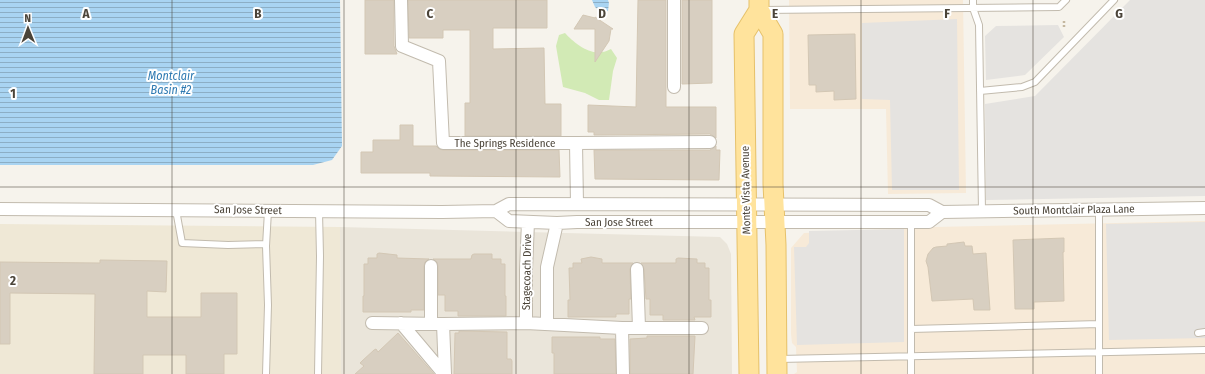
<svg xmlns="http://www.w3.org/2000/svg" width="1205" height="374" font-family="'Fira Sans Condensed',sans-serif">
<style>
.residential{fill:#eae5da}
.commercial{fill:#f7ead8}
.education{fill:#efe8d6}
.green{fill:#d2eab5}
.parking{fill:#e5e3e0}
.water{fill:url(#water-rules)}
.building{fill:#d8cfc1;stroke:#d3c7b4}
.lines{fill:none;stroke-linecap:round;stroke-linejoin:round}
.lane-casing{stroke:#c2bbae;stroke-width:8}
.street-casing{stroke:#c2bbae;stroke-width:14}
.primary-casing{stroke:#e6c16a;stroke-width:21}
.path{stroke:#c4b79f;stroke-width:2.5;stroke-dasharray:2 2;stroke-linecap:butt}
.lane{stroke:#fff;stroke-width:6}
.street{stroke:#fff;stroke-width:12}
.primary{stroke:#ffe39c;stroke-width:19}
.grid{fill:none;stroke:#4b4439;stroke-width:1;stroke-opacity:0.55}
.labels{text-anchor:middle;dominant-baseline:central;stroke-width:4;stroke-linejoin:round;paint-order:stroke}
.street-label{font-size:11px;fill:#4b4439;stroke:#fff}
.water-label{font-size:12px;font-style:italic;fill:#2e7ab2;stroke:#fff}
.grid-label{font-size:13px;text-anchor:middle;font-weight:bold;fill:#4b4439;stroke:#fff;stroke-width:4;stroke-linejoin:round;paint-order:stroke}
</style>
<defs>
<pattern id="water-rules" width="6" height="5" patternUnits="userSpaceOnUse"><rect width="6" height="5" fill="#a9d4f2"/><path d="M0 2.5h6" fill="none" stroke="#8caec5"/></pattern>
</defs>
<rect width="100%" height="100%" fill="#f6f3ec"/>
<!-- residential -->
<path class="residential" d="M340 227 720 237 727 244 731 254 732 374H341Z"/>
<!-- commercial -->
<path class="commercial" d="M789 0H963L966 193 888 194 886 109H790Z
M1205 221V374H794L797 372 796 347 792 343 791 334V248L804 233 934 227Z"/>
<!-- education -->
<path class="education" d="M0 224 340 227 341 374H0Z"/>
<!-- green -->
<path class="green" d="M565 33C573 42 589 55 602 52 605 52 608 50 611 49L617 58 613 71 609 100H599L585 93 563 87 556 46 559 35Z"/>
<!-- parking -->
<path class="parking" d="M1130 0H1205V196L986 200 985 104 1035 96Z
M957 19 959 190H892L890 100 862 99V23Z
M1058 25 1064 37 1025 75 986 80 985 36 996 26Z
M1205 222V338L1109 340 1106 224Z
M904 229V342L797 345 794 247H806L809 243V231Z"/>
<!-- water -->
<path class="water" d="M0 0H340L342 146 332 160 313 165H0Z
M592 0H608L609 3 608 11 601 12 595 7Z"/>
<!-- building -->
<path class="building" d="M365 0H394V46L397 54H365Z
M408 0H547V28H493V49L544 48 545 104H561V136H465V103H470V30H443V38H409Z
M638 0H666V107H716V138L710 134 594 135V132H588V105L636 107Z
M682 0H712V83L682 84Z
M583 15 595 18V17L613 29H611L609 41 595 62V29H574Z
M855 34 856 99 834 100V91L816 92V85H809L808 35Z
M400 125H413V146H436L439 149 443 150H559L560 177 430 176V173H361V152H373V140H400Z
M716 146V150H720L719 180 595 179 594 150H710Z
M1064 238V252H1063L1064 301 1034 302V309H1015L1013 240Z
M964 242 965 246H972L973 254 986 253 990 310H974L973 299 932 301 928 267 926 261 928 254 933 248 936 247 947 246V244Z
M379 253 397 255V258L429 259 425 262 424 266V310H411V312H363V296H364V264H368V258H377V254Z
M474 254H492V259H501V264H505V296H506V316H458V311H445V295H438V266L437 262 433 259H471L472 255Z
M591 257 602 259V263H633L630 269 631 299H629V314H616V317H568V300H570L569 268H573V263H582L581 259Z
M678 258 697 259V263H705V268H709V300H711V317H694L695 320H663V315H650V299H646L644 269 641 263H676V259Z
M100 260 167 261 166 292 147 291V317H201V293H237V354H224V374H186V355H143V374H94L95 294 10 293V344H0V262L100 263Z
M459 331 507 332V359H511L512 361V374H454L455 333H459Z
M398 333 434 374H355L364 366 360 363 362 361 374 350 376 349 378 352Z
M647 336H695L693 374H630V339L647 338Z
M552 337H600V339H615L616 374H554V353H552Z"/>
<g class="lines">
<defs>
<path id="lane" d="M973 0V8L979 25 982 211
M763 10 1059 7 1066 0
M980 91 1022 87 1035 82 1114 0
M176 210 182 243 228 245 266 244
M911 222V374
M911 329 1099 324
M1198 333 1205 332
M779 359 1205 350
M266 374 268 305 266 246 268 211
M318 374 320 256 319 211
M1099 374V209"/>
<path id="street" d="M401 0 402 46 439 61 443 143H576
M674 87V0
M577 204 576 143 710 142
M0 209 442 212 496 211 509 204 929 205 942 212 1205 208
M496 211 509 221 557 223 577 222H929L942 212
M431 266V324
M637 269 639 328
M372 323 443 324
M401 323 444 374
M526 323V270L528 222
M547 324V267L557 223
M622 328 623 374
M445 374 443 324 526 323 622 328H702"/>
<path id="primary" d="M759 0V10L773 34V184L776 245 777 374
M749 374 744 34 759 10"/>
</defs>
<!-- lane casing -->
<use href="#lane" class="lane-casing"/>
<!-- street casing -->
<use href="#street" class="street-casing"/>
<!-- primary casing -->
<use href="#primary" class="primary-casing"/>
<!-- path -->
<path class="path" d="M1064 27V21"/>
<!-- lane -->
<use href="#lane" class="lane"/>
<!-- street -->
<use href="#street" class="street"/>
<!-- primary -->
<use href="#primary" class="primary"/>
</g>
<!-- grid -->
<path class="grid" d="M172 0V374M344 0V374M516 0V374M689 0V374M861 0V374M1033 0V374M0 187H1205"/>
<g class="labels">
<!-- street labels -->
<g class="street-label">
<text x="505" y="143">The Springs Residence</text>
<text transform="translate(746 190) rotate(-91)">Monte Vista Avenue</text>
<text transform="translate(248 210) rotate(1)">San Jose Street</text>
<text transform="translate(1074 210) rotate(-1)">South Montclair Plaza Lane</text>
<text x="619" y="222">San Jose Street</text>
<text transform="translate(527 272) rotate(-89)">Stagecoach Drive</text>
</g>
<!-- water labels -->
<g class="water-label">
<text x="171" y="76">Montclair<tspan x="171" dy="14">Basin #2</tspan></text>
</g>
</g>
<g class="grid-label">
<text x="86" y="18">A</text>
<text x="258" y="18">B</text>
<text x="430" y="18">C</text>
<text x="602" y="18">D</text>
<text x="775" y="18">E</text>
<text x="947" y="18">F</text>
<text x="1119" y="18">G</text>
<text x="13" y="98">1</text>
<text x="13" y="285">2</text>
</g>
<!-- north arrow -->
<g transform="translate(28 28) rotate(359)" stroke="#ffffff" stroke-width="3" paint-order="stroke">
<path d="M0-3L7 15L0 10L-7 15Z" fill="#4b4439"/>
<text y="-6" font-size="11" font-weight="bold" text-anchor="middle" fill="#4b4439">N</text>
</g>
</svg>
